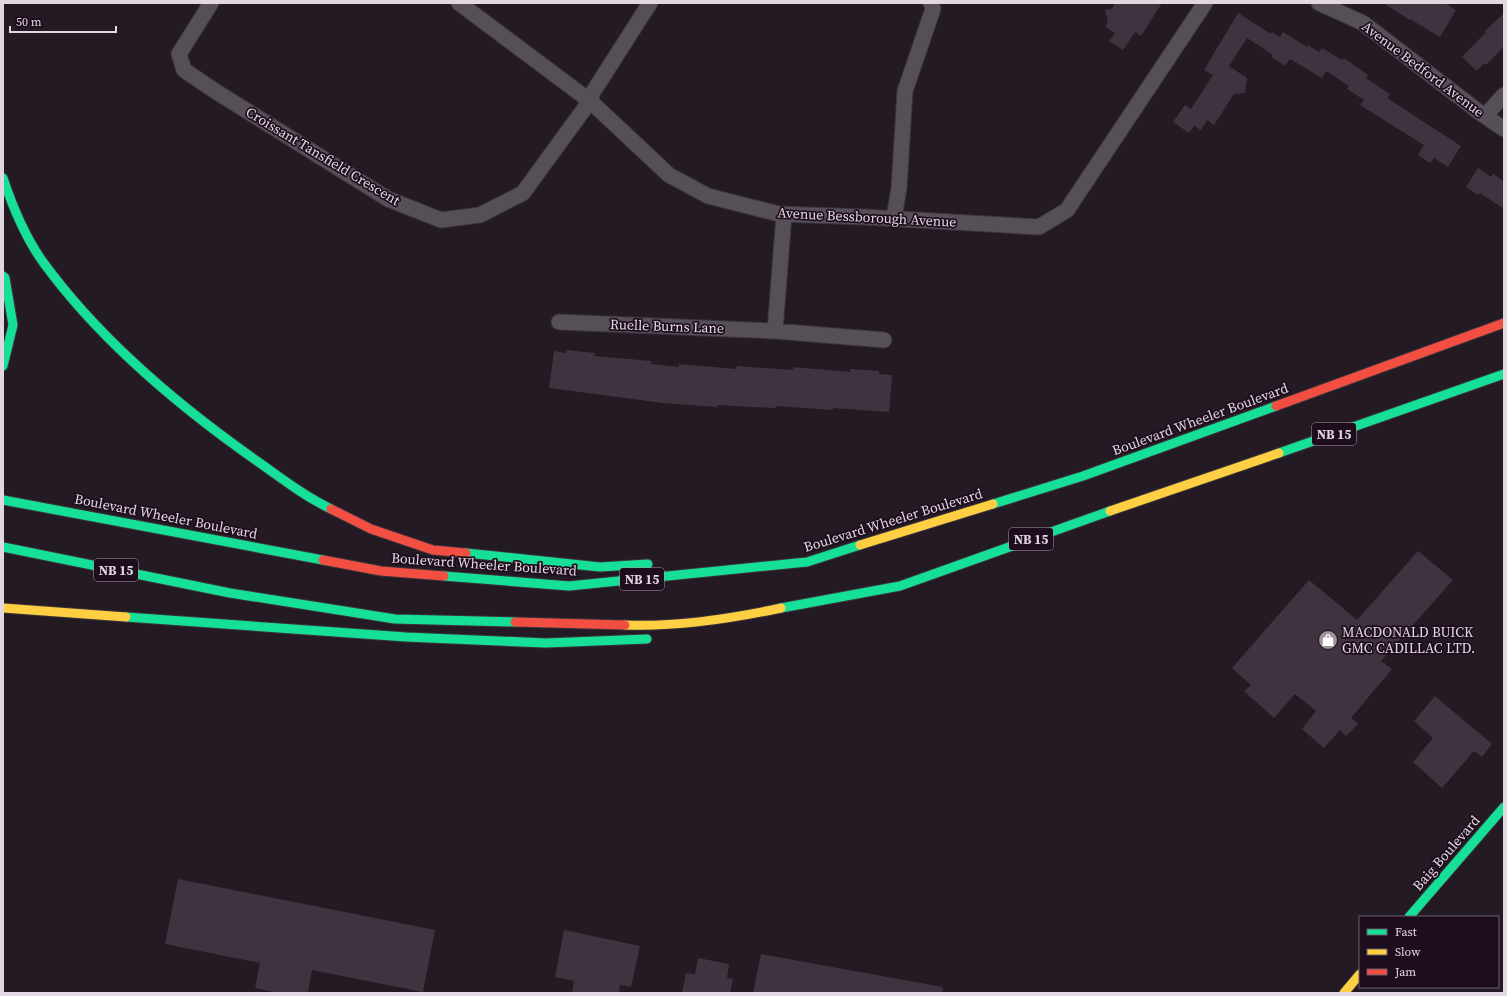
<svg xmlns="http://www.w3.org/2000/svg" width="1507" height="996" font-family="'Source Serif 4',serif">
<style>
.building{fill:#3f333f}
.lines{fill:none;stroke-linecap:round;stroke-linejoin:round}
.street-casing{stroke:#3b343b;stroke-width:17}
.fast-casing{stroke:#3b343b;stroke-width:11}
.slow-casing{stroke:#3b343b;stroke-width:11}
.jam-casing{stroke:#3b343b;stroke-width:11}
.street{stroke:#574f57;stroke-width:15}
.fast{stroke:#16e098;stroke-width:9}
.slow{stroke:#ffcf43;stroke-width:9}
.jam{stroke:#f24e42;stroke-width:9}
.labels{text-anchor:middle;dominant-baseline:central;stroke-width:3.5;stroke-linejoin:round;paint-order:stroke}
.shield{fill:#1d0d1d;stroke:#a79aa6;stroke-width:1}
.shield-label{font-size:13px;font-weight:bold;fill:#e2d6e1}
.street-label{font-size:14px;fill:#e2d6e1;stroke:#1d0d1d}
.poi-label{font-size:14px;fill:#e2d6e1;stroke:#1d0d1d;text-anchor:start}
</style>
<rect width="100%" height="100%" fill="#231a23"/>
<!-- building -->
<path class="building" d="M1115 3H1162L1141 36 1135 32 1123 50 1109 41 1115 33 1105 26 1108 22 1105 10 1112 9Z
M1383 3H1445L1456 10 1440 37 1410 19V20Z
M1238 13 1271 34 1272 32 1280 37 1283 32 1307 47 1308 45 1319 52 1322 48 1342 60 1344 58 1368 75 1366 78 1390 94 1387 98 1461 146 1448 167 1434 158 1430 163 1418 155 1424 145 1360 105 1364 100 1347 89 1349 86 1326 71 1322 78 1290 59 1285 66 1271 57 1273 55 1247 38 1229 66 1247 78 1245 93 1234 94 1214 125 1207 120 1201 130 1194 126 1189 133 1173 122 1185 105 1191 109 1213 75 1204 70Z
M1504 13V47L1486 65 1484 63 1477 71 1462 57 1486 32 1485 31Z
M1478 168 1491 177 1493 174 1504 181V209L1480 193 1478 195 1466 187Z
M567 350 595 353 594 356 651 361V364L679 367V364L736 369 737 366 793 370V367L850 372V369L879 371V374L892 375 889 412 833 408V410L776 406V408L718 405V407L663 403 549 388 554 351 566 353Z
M1418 551 1453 580 1381 661 1392 669 1351 718 1358 724 1346 736 1340 730 1324 748 1302 729 1316 711 1295 694 1274 718 1244 691 1251 685 1232 668 1309 580 1357 620Z
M1435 696 1492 744 1482 757 1474 751 1442 788 1413 762 1433 738 1414 721Z
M178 879 435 930 423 992 312 970 308 993H279L255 988 260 963 165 944Z
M564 930 640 946 631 987 620 985 619 993H572L574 981 555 977Z
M761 954 943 987 942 993H753Z
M698 958 729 964 727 978 733 979 730 993H682L686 973 695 974Z"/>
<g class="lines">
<defs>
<path id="street" d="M211 3 179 54 184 70 215 91 388 199 441 220 480 215 523 193 590 101 593 92 650 3
M459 3 590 101 669 175 708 196 779 214 865 217 1039 227 1067 210 1205 3
M1319 3 1363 23 1479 112 1504 129
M1485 116 1504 95
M894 218 899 188 905 91 933 9 931 3
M559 322 775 331 884 340
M775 331 784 214"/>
<path id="fast" d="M3 178C13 208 25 237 43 262 99 339 180 407 257 461 281 478 304 496 331 509
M3 276 5 278 13 325 3 366
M1279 453 1504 374
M3 500 323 560
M993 504 1083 476 1276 406
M3 547 230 593 395 619 515 622
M466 553 600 567 648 564
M444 576 569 586 807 562 860 545
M781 608 900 586 1110 511
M126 617 406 637 546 643 647 639
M1409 917 1504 807"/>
<path id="slow" d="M1110 511 1279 453
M860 545 993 504
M3 608 126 617
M625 625C678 627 730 619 781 608
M1344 993 1360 974"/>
<path id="jam" d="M1276 406 1504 323
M331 509 371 529 433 550 466 553
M323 560 381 571 444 576
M515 622 625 625"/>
</defs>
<!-- street casing -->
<use href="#street" class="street-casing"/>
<!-- fast casing -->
<use href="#fast" class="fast-casing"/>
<!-- slow casing -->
<use href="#slow" class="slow-casing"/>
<!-- jam casing -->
<use href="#jam" class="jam-casing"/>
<!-- street -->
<use href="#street" class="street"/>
<!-- fast -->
<use href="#fast" class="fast"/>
<!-- slow -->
<use href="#slow" class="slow"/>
<!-- jam -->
<use href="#jam" class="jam"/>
</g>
<!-- icons -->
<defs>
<symbol id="shop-disc" viewBox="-11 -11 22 22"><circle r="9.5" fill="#9f949e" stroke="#1d0d1d"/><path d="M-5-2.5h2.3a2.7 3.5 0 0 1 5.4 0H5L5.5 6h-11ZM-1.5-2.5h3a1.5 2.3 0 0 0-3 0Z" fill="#fff"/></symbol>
</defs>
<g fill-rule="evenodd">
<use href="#shop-disc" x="1317" y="629" width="22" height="22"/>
</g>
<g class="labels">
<!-- shield labels -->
<g class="shield">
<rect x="1312" y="423" width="44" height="22" rx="3"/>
<rect x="1009" y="528" width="44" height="22" rx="3"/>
<rect x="94" y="559" width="44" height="22" rx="3"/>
<rect x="620" y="568" width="44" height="22" rx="3"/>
</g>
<g class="shield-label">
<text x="1334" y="434">NB 15</text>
<text x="1031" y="539">NB 15</text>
<text x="116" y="570">NB 15</text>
<text x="642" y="579">NB 15</text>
</g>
<!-- street labels -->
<g class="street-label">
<text transform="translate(1423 69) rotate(37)">Avenue Bedford Avenue</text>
<text transform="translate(323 156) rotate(31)">Croissant Tansfield Crescent</text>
<text transform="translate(867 217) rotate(3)">Avenue Bessborough Avenue</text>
<text transform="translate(667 326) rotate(2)">Ruelle Burns Lane</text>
<text transform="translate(1200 419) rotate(-20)">Boulevard Wheeler Boulevard</text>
<text transform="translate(166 516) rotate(11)">Boulevard Wheeler Boulevard</text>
<text transform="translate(893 520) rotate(-17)">Boulevard Wheeler Boulevard</text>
<text transform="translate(484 564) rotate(4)">Boulevard Wheeler Boulevard</text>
<text transform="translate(1446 853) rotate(-49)">Baig Boulevard</text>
</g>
<!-- poi labels -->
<g class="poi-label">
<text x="1342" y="632">MACDONALD BUICK<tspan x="1342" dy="16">GMC CADILLAC LTD.</tspan></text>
</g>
</g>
<!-- border -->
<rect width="1507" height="996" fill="none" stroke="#e2d6e1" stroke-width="8"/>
<!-- legend -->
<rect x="1359" y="916" width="140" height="72" fill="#1d0d1d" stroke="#6c5d6b"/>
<rect x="1367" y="929" width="20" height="6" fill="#16e098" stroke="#6c5d6b"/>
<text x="1395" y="936" font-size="12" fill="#e2d6e1">Fast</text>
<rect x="1367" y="949" width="20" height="6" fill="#ffcf43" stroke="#6c5d6b"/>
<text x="1395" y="956" font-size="12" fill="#e2d6e1">Slow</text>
<rect x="1367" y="969" width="20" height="6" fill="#f24e42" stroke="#6c5d6b"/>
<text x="1395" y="976" font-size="12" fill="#e2d6e1">Jam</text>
<!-- scale -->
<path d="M10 26v6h106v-6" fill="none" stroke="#e2d6e1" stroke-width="2"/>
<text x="16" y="26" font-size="12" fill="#e2d6e1" stroke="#1d0d1d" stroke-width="3" paint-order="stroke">50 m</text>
</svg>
